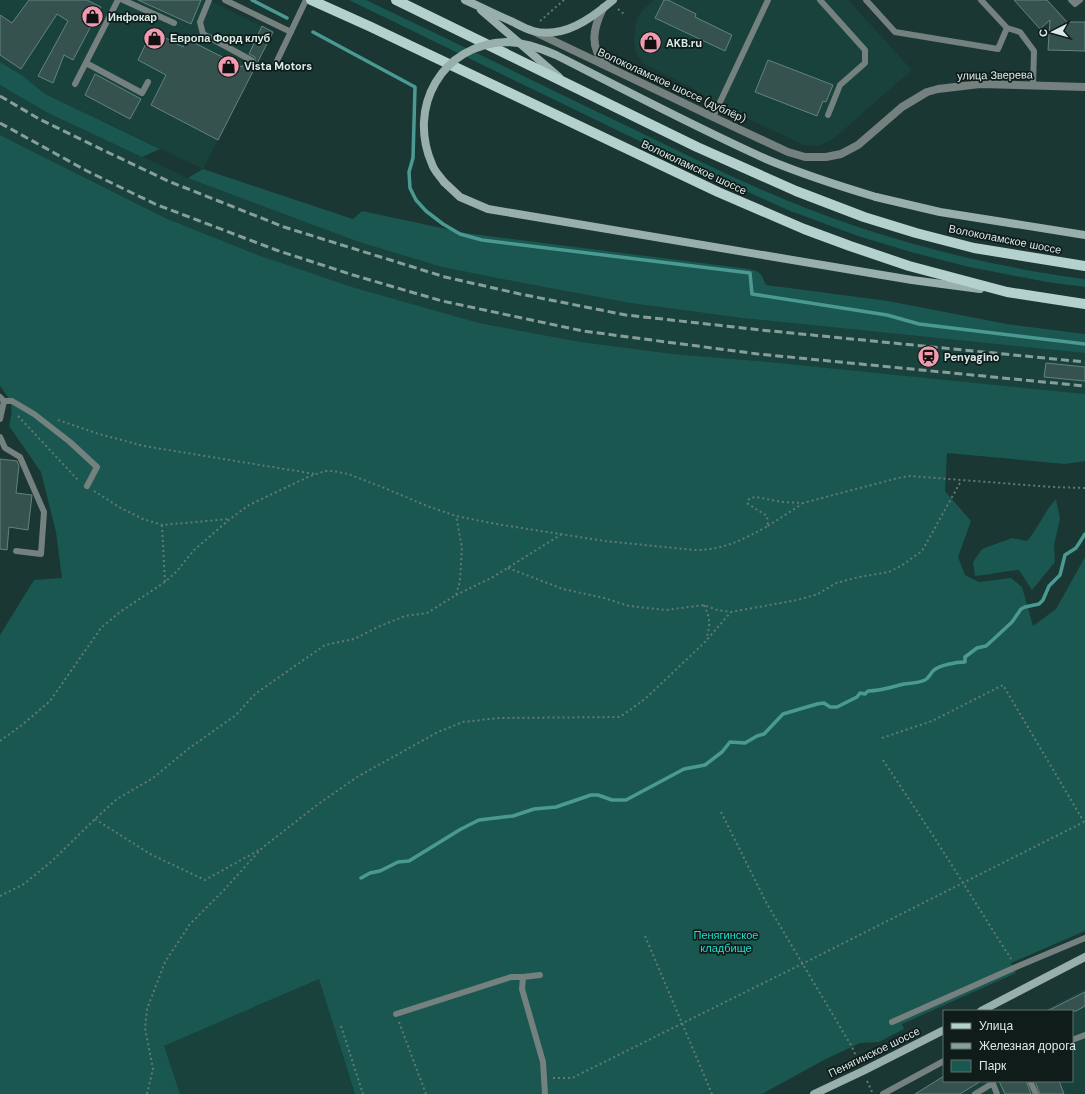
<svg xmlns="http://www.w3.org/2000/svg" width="1085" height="1094" font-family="'DM Sans',sans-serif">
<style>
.built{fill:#19423d}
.green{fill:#195750}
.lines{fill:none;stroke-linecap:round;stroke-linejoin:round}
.stream{stroke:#4a9a92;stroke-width:3.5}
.building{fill:#35524e;stroke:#64837e}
.path{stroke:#617a76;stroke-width:2;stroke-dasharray:2 3;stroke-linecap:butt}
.lane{stroke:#74817f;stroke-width:6}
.street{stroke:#74817f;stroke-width:8}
.secondary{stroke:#99afab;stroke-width:8}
.primary{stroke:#b5d1cd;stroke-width:10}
.rail{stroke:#889e9b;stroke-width:3;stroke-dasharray:8 4;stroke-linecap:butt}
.secondary-bridge{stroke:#99afab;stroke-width:8}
.labels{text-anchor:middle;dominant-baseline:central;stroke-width:3.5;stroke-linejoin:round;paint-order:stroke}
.poi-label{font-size:11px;font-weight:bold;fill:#d9eae7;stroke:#0f1c1a;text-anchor:start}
.street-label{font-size:11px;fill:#d9eae7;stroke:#0f1c1a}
.park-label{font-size:11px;fill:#1fdfcd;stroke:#0f1c1a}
</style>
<rect width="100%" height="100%" fill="#1a3733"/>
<!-- built -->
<path class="built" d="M0 0H209L273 32 203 169 45 94 23 76 0 62Z
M654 0H848L912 70 832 140 819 145 811 146 804 145 712 102 698 91 644 64 635 52 634 36 637 18 645 8Z
M0 85 48 113 188 178 359 242 442 267 630 303 742 318 1085 353V394L769 362 673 354 581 342 479 323 352 287 258 255 165 218 0 135Z
M319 979 355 1094H180L164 1046Z
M1085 989V1094H914L944 1076V1081H1072V1011H1043Z"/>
<!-- green -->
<path class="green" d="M349 0H366C454 42 542 85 629 127 705 164 781 202 861 228 934 252 1009 269 1085 279V287L1047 282 969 267 911 252 858 236 788 210 693 167Z
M0 62 23 76 45 94 160 149 142 157 48 113 0 85Z
M0 135 165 218 258 255 352 287 479 323 581 342 673 354 769 362 1085 394V461L1065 464 947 453 945 491 971 521 958 557 965 575 979 582 1011 578 1022 587 1033 626 1056 609 1085 557V931L1011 963 1016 973 902 1024 904 1029 879 1042 860 1043 824 1060 762 1094H355L319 979 164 1046 180 1094H0V635L34 580 62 578 56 532 41 472 9 426C14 406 12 402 0 386Z
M203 169 353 219 362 211 465 233 749 269C762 272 761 274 766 285L888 301 1007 324 1085 334V353L742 318 630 303 518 282 442 267 359 242 188 178Z
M1056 499 1060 519 1054 545 1055 562 1032 590 1019 570C1004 571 990 575 975 576L973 562 982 549 1012 538 1027 541C1039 527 1044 512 1056 499Z"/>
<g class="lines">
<!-- stream -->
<path class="stream" d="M252 0 287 18
M313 32 415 87 413 158 409 172 410 188 416 200 426 211 443 224 460 234 482 240 750 273 752 294 887 315 919 324 1085 344
M361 878 370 873 380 871 398 862 409 861 461 829 479 820 513 816 534 809 556 807 591 795H598L612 800H626L684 769 705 765 722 752 730 742 745 743 757 736 764 734 783 714 817 704 824 703 830 707H837L857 697 860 693 865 694 868 691C881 691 892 687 904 684 912 683 918 683 925 680 929 678 930 674 933 671 939 665 957 662 965 662V657L977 648 986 646 997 636 1012 622 1021 609 1025 607 1039 604 1043 600 1049 586 1060 575 1065 555 1076 548 1085 534"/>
</g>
<!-- building -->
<path class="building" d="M29 0H87L101 7 73 60 64 55 53 83 38 76 68 21 57 14 21 69 0 55V15L12 23Z
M138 0H201L191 24Z
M664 0H668L696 14 695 17 732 35 725 51 655 18Z
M1014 0H1047L1067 22H1085V51L1048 50 1050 20 1040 29Z
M262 26 273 32 218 140 151 105 166 75 138 60 152 31 183 47 187 39 242 67 245 62 251 64 255 62V57L249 54Z
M768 60 833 85 826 102 823 101 817 116 755 92Z
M95 74 141 99 130 119 85 95Z
M1046 363 1085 367V381L1044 377Z
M0 459 17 461 19 466 16 493 32 495 28 530 9 527 7 550 0 549Z
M1085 992V1006L1076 1011H1047Z
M944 1076V1081H981L960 1094H915Z
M999 1081H1026L1031 1094H1005Z
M1035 1081H1059L1064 1094H1040Z"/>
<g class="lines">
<!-- path -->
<path class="path" d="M618 9 624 14
M540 21 564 0
M18 416 79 481
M58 420 99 434 144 446 315 474
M94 491 119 507 143 519 162 525 229 519
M162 525 165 582
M768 526 802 504
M508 568 563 589 604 598 629 606 666 610 704 605 717 610 731 612 797 600 818 594 836 583 859 577 889 572 901 566 922 551 961 481
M456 595 493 577 562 534
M704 605C710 618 711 625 706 639
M882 738 932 721 1003 685 1084 822
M0 741 22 725 50 701 101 628 120 612 165 582 177 571 194 550 230 519 249 505 308 477 325 471H333L348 474 382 487 427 506 456 516 496 524 605 541 694 550C724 550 742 540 768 526L767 516 748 504V500L751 498 756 497 782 502 803 503 898 478 910 476 1052 487 1085 488
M883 760 934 837 1011 959
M721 812 767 904 852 1047 859 1063
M95 819 150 854 205 880 261 849
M0 896 24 884 52 861 95 819 117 799 153 778 188 749 236 715 255 694 325 645 354 639 380 626 405 616 427 613 456 595 460 581 462 547 456 516
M645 936 712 1094
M399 1022 426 1094
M341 1026 363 1094
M553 1078H572L802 964 1084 822
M867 1081 873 1094
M147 1094 153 1069 145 1028 147 1009 165 962 190 924 224 890 262 848 317 805 357 777 438 732 463 722 499 718 620 717 645 699 705 642 731 612"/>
<!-- lane -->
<path class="lane" d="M123 0 174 23
M209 0 200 22 203 34 251 60
M225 0 291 32
M820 0 865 50V63L840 85 828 115
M866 0 895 32 998 49 1007 28 1020 32 1034 51 1033 85
M981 0 1007 28
M1071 0 1075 4 1080 0
M86 63 142 93 148 82
M276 63 306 0
M75 84 118 0
M713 117 768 0
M0 397 4 401 0 419
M4 401H12L34 414 70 442 97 467 87 486
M0 437 5 448 20 457 44 512 41 554 16 551
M540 975 523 977 522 989 543 1062 545 1094
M396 1014 511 977H523
M892 1022 1016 967 1085 938
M1072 1040 1085 1035
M992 1081 997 1094
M1030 1081 1036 1094
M883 1094 944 1061
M975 1094 993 1083"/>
<!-- street -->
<path class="street" d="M603 8C594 27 588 47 606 64
M535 32 713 117 788 152 805 157H826L841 154 858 145 902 107 927 92 938 89 980 84 1085 87"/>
<!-- secondary -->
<path class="secondary" d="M465 0C481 7 497 15 513 22 519 25 526 29 533 31 563 39 591 19 613 0
M481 10 559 77
M444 182 460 197 488 209 912 280 980 289
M876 197 940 212 1085 235
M981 1011 1085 957
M814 1094 863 1071 944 1030"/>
<!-- primary -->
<path class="primary" d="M311 0 371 27 718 192 804 229 850 246 909 266 1007 292 1085 304
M396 0 697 147 796 191 864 217 916 233 974 248 1085 266"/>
<!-- rail -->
<path class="rail" d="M0 96 41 120 103 150 168 181 221 202 284 227 445 277 520 294 626 315 761 330 1085 362
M0 123 87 171 155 204 276 250 353 275 442 301 583 331 758 354 1085 386"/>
<!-- secondary-bridge -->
<path class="secondary-bridge" d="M444 182C440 176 434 171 432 164 407 107 442 44 506 42 524 42 540 48 556 55 625 90 695 127 766 159 802 174 839 186 876 197"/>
</g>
<!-- icons -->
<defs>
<symbol id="shop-disc" viewBox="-11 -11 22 22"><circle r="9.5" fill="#f29aaf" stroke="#0f1c1a"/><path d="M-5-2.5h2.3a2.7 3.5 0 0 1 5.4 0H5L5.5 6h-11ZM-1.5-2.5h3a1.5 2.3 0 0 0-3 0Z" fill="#111"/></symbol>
<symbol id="station-disc" viewBox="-11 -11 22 22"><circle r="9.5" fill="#f29aaf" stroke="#0f1c1a"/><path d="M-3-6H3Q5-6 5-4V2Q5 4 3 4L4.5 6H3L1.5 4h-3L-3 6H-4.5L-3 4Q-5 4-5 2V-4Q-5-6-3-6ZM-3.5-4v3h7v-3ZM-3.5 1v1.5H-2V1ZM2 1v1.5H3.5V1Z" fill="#111"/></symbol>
</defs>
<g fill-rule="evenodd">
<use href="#shop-disc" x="80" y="4" width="25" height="25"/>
<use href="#shop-disc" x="142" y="26" width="25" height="25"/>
<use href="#shop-disc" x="638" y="30" width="25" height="25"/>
<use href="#shop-disc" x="216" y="54" width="25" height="25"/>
<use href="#station-disc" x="916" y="344" width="25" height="25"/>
</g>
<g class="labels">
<!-- poi labels -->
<g class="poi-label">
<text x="108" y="17">Инфокар</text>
<text x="170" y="38">Европа Форд клуб</text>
<text x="666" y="43">AKB.ru</text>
<text x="244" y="66">Vista Motors</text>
<text x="944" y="357">Penyagino</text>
</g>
<!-- street labels -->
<g class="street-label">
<text transform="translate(995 75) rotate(-1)">улица Зверева</text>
<text transform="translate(672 85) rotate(25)">Волоколамское шоссе (дублёр)</text>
<text transform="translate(694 167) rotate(25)">Волоколамское шоссе</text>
<text transform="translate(1005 239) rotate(11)">Волоколамское шоссе</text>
<text transform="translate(874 1052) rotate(-26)">Пенягинское шоссе</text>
</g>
<!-- park labels -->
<g class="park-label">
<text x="726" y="935">Пенягинское<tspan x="726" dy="13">кладбище</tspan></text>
</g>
</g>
<!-- legend -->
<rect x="943" y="1010" width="130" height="72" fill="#0f1c1a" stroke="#606e6c"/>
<rect x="951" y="1023" width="20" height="6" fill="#b5d1cd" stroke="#606e6c"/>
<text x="979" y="1030" font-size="12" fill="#d9eae7">Улица</text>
<rect x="951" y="1043" width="20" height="6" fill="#889e9b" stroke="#606e6c"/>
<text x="979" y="1050" font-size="12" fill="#d9eae7">Железная дорога</text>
<rect x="951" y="1060" width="20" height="12" fill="#195750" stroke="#606e6c"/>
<text x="979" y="1070" font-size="12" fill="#d9eae7">Парк</text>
<!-- north arrow -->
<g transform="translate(1053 32) rotate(264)" stroke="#0f1c1a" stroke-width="3" paint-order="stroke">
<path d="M0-3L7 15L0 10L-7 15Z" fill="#d9eae7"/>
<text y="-6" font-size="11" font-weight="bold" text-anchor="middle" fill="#d9eae7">С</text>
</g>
</svg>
